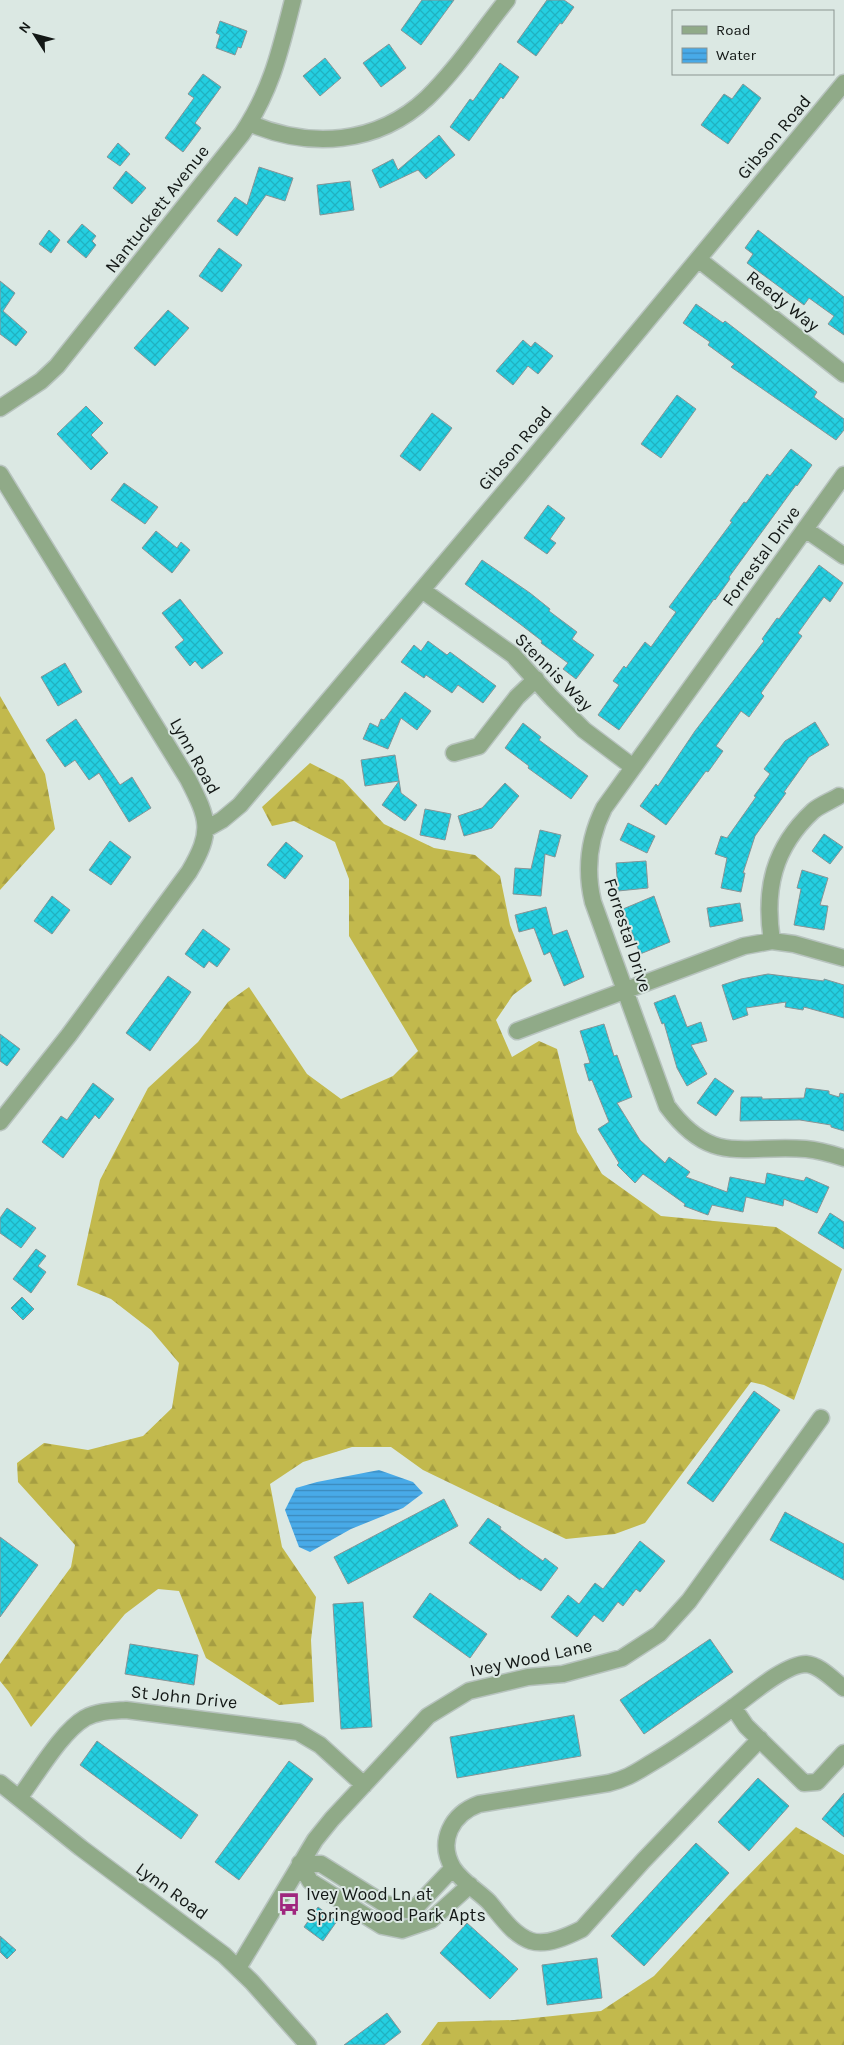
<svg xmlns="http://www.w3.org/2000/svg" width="844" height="2045" font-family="Karla,sans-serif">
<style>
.forest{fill:url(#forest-firs)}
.water{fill:url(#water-rules)}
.building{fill:url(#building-cross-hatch);stroke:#869496}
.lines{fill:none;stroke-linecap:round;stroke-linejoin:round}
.minor-casing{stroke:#b7c3be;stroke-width:19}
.minor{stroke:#90aa88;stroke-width:16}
.labels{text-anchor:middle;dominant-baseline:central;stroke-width:4;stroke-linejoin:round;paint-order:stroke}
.street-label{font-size:18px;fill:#131816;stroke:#dbe8e3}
.poi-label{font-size:18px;fill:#131816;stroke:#dbe8e3;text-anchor:start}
</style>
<defs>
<pattern id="forest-firs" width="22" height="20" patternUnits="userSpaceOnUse" patternTransform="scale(1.25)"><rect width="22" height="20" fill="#c2b94d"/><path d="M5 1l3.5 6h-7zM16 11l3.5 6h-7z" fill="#a69e42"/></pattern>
<pattern id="water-rules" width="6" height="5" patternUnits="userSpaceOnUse" patternTransform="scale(1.25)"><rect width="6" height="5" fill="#48aae8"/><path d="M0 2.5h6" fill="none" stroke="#3b89bb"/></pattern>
<pattern id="building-cross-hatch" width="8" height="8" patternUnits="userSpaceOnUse" patternTransform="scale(1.25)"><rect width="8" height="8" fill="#24cfe1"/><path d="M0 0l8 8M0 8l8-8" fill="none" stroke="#20b1c0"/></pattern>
</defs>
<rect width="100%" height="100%" fill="#dbe8e3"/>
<!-- forest -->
<path class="forest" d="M0 696 45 774 55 829 0 890Z
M310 763 343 780 384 824 434 848 475 855 500 876 510 925 532 981 513 995 496 1020 512 1057 539 1041 557 1049 577 1132 602 1174 661 1216 776 1227 842 1269 794 1400 764 1385 751 1382 645 1523 615 1534 566 1539 423 1470 391 1447H352L303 1462 270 1484 282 1547 316 1597 311 1640 314 1702 279 1705 206 1658 179 1591 158 1589 125 1614 31 1727 9 1692 0 1681V1664L71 1567 75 1545 18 1482 17 1463 44 1443 88 1450 143 1436 172 1408 179 1363 151 1330 111 1299 77 1285 100 1180 148 1088 198 1042 228 1002 249 987 307 1074 341 1099 393 1076 418 1051 349 936V879L335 842 294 821 272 826 262 807Z
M796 1827 844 1855V2045H421L438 2022 514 2020 601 2011 654 1976 731 1893Z"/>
<!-- water -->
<path class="water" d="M379 1470 413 1482 423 1493 403 1508 351 1529 310 1552 299 1547 285 1510 296 1488 317 1482Z"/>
<!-- building -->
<path class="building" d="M422 0H454L421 45 401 30Z
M547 0H564L574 7 562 24 560 23 536 56 517 42Z
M220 21 247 31 241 48 238 47 235 55 216 48 220 35 216 33Z
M389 44 406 68 381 87 363 63Z
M325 58 341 78 320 96 303 76Z
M500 63 519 77 503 99 501 97 469 141 450 127 470 99 473 101Z
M203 74 221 87 195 123 201 128 183 152 165 138 194 98 188 94Z
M743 84 761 98 728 144 701 125 724 94 732 99Z
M439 135 455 155 426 179 418 170 380 188 372 170 393 159 398 170Z
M118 143 130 154 120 166 107 157Z
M259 167 293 178 285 201 266 195 237 236 217 221 235 197 247 205Z
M126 171 146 188 132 204 113 188Z
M350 181 354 210 320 215 317 185Z
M82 224 96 236 92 241 96 245 86 258 67 242Z
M49 230 60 240 51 253 39 244Z
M758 230 844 297V335L828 324 834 316 809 298 804 305 747 263 753 254 745 248Z
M219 248 242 265 222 292 199 276Z
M0 281 15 293 3 311 27 332 16 346 0 334Z
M696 304 723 323 725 321 817 392 814 397 844 419V430L836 440 731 367 734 364 708 345 710 342 683 323Z
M168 310 189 328 155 366 134 348Z
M523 340 531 347 535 342 553 356 538 374 528 366 513 385 496 371Z
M677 395 696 409 661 458 641 444Z
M86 406 103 423 91 435 108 453 91 470 57 434Z
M432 413 452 428 420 471 400 456Z
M791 449 812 465 797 486 796 485 729 577 730 579 715 600 714 599 619 730 598 715 619 685 613 681 624 666 626 668 645 642 651 647 676 612 669 607 732 522 730 521 744 502 746 503 767 474 770 476Z
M124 483 158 507 145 524 111 500Z
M548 505 565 518 550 539 556 543 547 554 524 538Z
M156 531 177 548 181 542 190 550 172 573 142 548Z
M482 560 530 593 550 609 549 611 577 632 572 639 594 655 576 679 563 669 568 663 541 643 542 641 520 624 465 584Z
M819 565 843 583 830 602 824 597 798 633 802 636 761 693 764 696 749 717 741 711 716 746 723 751 708 772 706 771 666 825 640 806 656 784 658 786 695 731 764 641 762 639 777 618 779 619Z
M180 599 223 653 202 669 195 661 190 666 175 647 184 640 162 613Z
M428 641 447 655 450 652 496 686 483 703 458 685 452 693 426 675 424 678 401 662 414 645 421 651Z
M65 663 82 692 58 706 41 677Z
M405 692 431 711 417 730 401 718 388 749 363 739 370 723 378 727 381 719 384 720Z
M76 719 120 785 132 777 151 808 129 822 99 773 89 780 75 760 65 767 46 740Z
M815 722 829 745 809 757 784 792 786 793 755 836 743 873H745L741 892 721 888 727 858 715 854 721 836 727 838 756 797 754 796 770 774 764 769 785 741Z
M523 723 541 737 539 740 588 776 571 799 528 768 529 766 505 748Z
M395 755 401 793 417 805 405 821 382 805 399 781 365 786 361 760Z
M505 783 519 796 492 828 464 836 458 816 482 808Z
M425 809 451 814 445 840 420 835Z
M628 823 655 836 647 853 620 840Z
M540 830 561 835 555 857 545 854 541 896 513 894 515 868 531 869Z
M824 834 843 847 830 864 812 851Z
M110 841 131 857 111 885 89 870Z
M286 842 303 856 285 879 267 865Z
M646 861 648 888 618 891 616 863Z
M802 870 828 878 820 905 828 906 824 930 794 925 801 889 797 888Z
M52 896 70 910 52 934 34 921Z
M654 896 670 942 640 954 623 909Z
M740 903 743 921 710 927 707 908Z
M546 907 553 935 567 930 584 977 564 986 550 952 544 955 534 928 519 932 515 915Z
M203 929 230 949 217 967 209 961 204 968 185 954Z
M768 974 824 981V979L844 985V1018L804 1007 803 1010 785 1007 786 1002 746 1008 748 1015 733 1020 722 985 741 979Z
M168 976 191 992 150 1051 126 1033Z
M675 995 687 1027 701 1022 707 1041 691 1045 707 1074 687 1086 677 1068 664 1023 662 1024 654 1003Z
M604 1024 614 1056 617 1055 632 1097 617 1103 640 1140 665 1163 669 1157 690 1172 686 1177 727 1192 730 1177 765 1184 767 1173 804 1181 806 1177 829 1187 817 1213 784 1199 783 1206 746 1197 743 1212 712 1205 708 1215 684 1206 685 1204 643 1174 635 1183 617 1165 619 1163 598 1129 609 1122 592 1080 589 1081 584 1064 590 1063 580 1031Z
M0 1034 20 1049 7 1066 0 1061Z
M715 1078 734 1091 716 1116 697 1103Z
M93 1083 114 1099 99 1119 95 1115 63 1158 42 1142 61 1116 67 1120Z
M806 1088 829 1091V1094L839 1097 840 1093 844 1094V1131L831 1127V1125L800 1120 740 1121 741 1097H762V1099L804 1098Z
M7 1208 36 1228 21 1248 0 1233V1218Z
M830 1213 844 1222V1249L818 1233Z
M36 1249 46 1256 38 1266 46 1272 31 1293 13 1279Z
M22 1297 34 1309 23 1320 11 1308Z
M754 1391 780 1410 713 1502 687 1483Z
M444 1499 458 1526 348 1584 334 1557Z
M785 1512 844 1544V1580L770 1540Z
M488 1518 501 1527 500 1529 525 1548 543 1561 545 1558 558 1568 541 1591 521 1578 520 1580 469 1543Z
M0 1537 38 1565 0 1617Z
M640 1541 665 1561 640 1592 636 1589 623 1606 618 1602 603 1622 594 1615 577 1637 551 1617 568 1595 579 1604 595 1583 603 1589Z
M430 1593 487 1634 470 1658 413 1617Z
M363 1602 372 1727 341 1729 333 1604Z
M710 1639 733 1672 644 1734 620 1700Z
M130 1644 198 1655 194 1685 125 1674Z
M574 1715 581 1756 457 1778 450 1737Z
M97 1741 198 1815 181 1839 80 1765Z
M289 1761 313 1779 239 1880 215 1862Z
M758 1778 789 1806 749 1851 718 1822Z
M844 1793V1837L822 1819Z
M696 1843 729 1873 644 1966 611 1936Z
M318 1907 337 1921 323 1941 304 1927Z
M467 1923 518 1969 490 1999 440 1953Z
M0 1936 16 1950 7 1959 0 1952Z
M597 1958 602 1998 547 2005 542 1965Z
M387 2013 401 2032 384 2045H344Z"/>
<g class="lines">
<defs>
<path id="minor" d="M249 123C310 149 377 145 427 98 457 69 481 32 507 0
M698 259 844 374
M0 408 41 381 57 366 242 134C272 89 280 51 293 0
M0 474 188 779C209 820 213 831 189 872L69 1035 0 1122
M844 475 604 808C589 838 585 869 593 902L667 1106C712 1167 743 1144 806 1149 819 1150 832 1154 844 1158
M805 529 844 556
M422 590 513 655 552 698 584 730 633 767
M454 753 479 746 517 697 536 679
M206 829 222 820 240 805 519 475 844 83
M772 941C764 890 773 848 813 811 820 805 831 801 839 796
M517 1031 744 946 772 941 794 944 844 958
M733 1707 746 1726 804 1783 817 1782 844 1753
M760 1739 643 1861 582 1929C568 1936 547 1946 531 1941 513 1935 501 1916 489 1902 478 1891 462 1882 453 1868 437 1841 452 1814 479 1804L609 1783C629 1778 636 1772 653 1762 682 1745 708 1726 735 1706 751 1694 786 1664 806 1664 820 1665 833 1680 844 1688
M0 1783 81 1848 224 1955 252 1982 308 2045
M19 1798C36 1776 61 1732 85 1718 98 1711 112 1711 126 1710L298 1732 320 1745 364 1785
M300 1863 310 1881 382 1926 402 1930 431 1920 470 1885
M300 1863 321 1864 383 1903 407 1910 418 1905 453 1868
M238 1968 315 1840 332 1819 428 1716 469 1691 528 1677 563 1674 622 1658 659 1634 689 1601 821 1418"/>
</defs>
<!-- minor casing -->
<use href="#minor" class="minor-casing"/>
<!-- minor -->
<use href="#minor" class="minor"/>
</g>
<!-- icons -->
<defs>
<symbol id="bus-bare" viewBox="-9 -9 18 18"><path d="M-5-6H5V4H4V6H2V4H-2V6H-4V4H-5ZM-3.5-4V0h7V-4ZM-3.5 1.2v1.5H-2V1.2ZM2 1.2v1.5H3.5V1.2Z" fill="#9f267e" stroke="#dbe8e3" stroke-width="2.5" paint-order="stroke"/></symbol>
</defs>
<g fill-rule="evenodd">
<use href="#bus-bare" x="273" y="1888" width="32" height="32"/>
</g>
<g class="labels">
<!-- street labels -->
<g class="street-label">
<text transform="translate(774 137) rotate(-50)">Gibson Road</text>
<text transform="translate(157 209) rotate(-52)">Nantuckett Avenue</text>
<text transform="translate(783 301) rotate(38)">Reedy Way</text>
<text transform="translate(515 448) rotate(-50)">Gibson Road</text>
<text transform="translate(761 556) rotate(-54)">Forrestal Drive</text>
<text transform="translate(554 672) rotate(45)">Stennis Way</text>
<text transform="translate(195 756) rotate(61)">Lynn Road</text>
<text transform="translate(628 935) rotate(72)">Forrestal Drive</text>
<text transform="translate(531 1658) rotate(-12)">Ivey Wood Lane</text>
<text transform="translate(184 1697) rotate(6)">St John Drive</text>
<text transform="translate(172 1891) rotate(36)">Lynn Road</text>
</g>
<!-- poi labels -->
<g class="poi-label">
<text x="306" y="1894">Ivey Wood Ln at<tspan x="306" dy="21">Springwood Park Apts</tspan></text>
</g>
</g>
<!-- legend -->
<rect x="672" y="10" width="162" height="65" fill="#dbe8e3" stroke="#8b9591"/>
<rect x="682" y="26" width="25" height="8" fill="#90aa88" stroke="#8b9591"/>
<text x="716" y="35" font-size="15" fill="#131816">Road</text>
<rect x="682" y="48" width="25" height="15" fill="url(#water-rules)" stroke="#8b9591"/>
<text x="716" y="60" font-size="15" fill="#131816">Water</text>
<!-- north arrow -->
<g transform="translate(35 35) rotate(306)" stroke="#dbe8e3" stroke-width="4" paint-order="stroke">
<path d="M0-4L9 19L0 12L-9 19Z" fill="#131816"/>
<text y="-8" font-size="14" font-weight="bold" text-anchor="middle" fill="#131816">N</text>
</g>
</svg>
